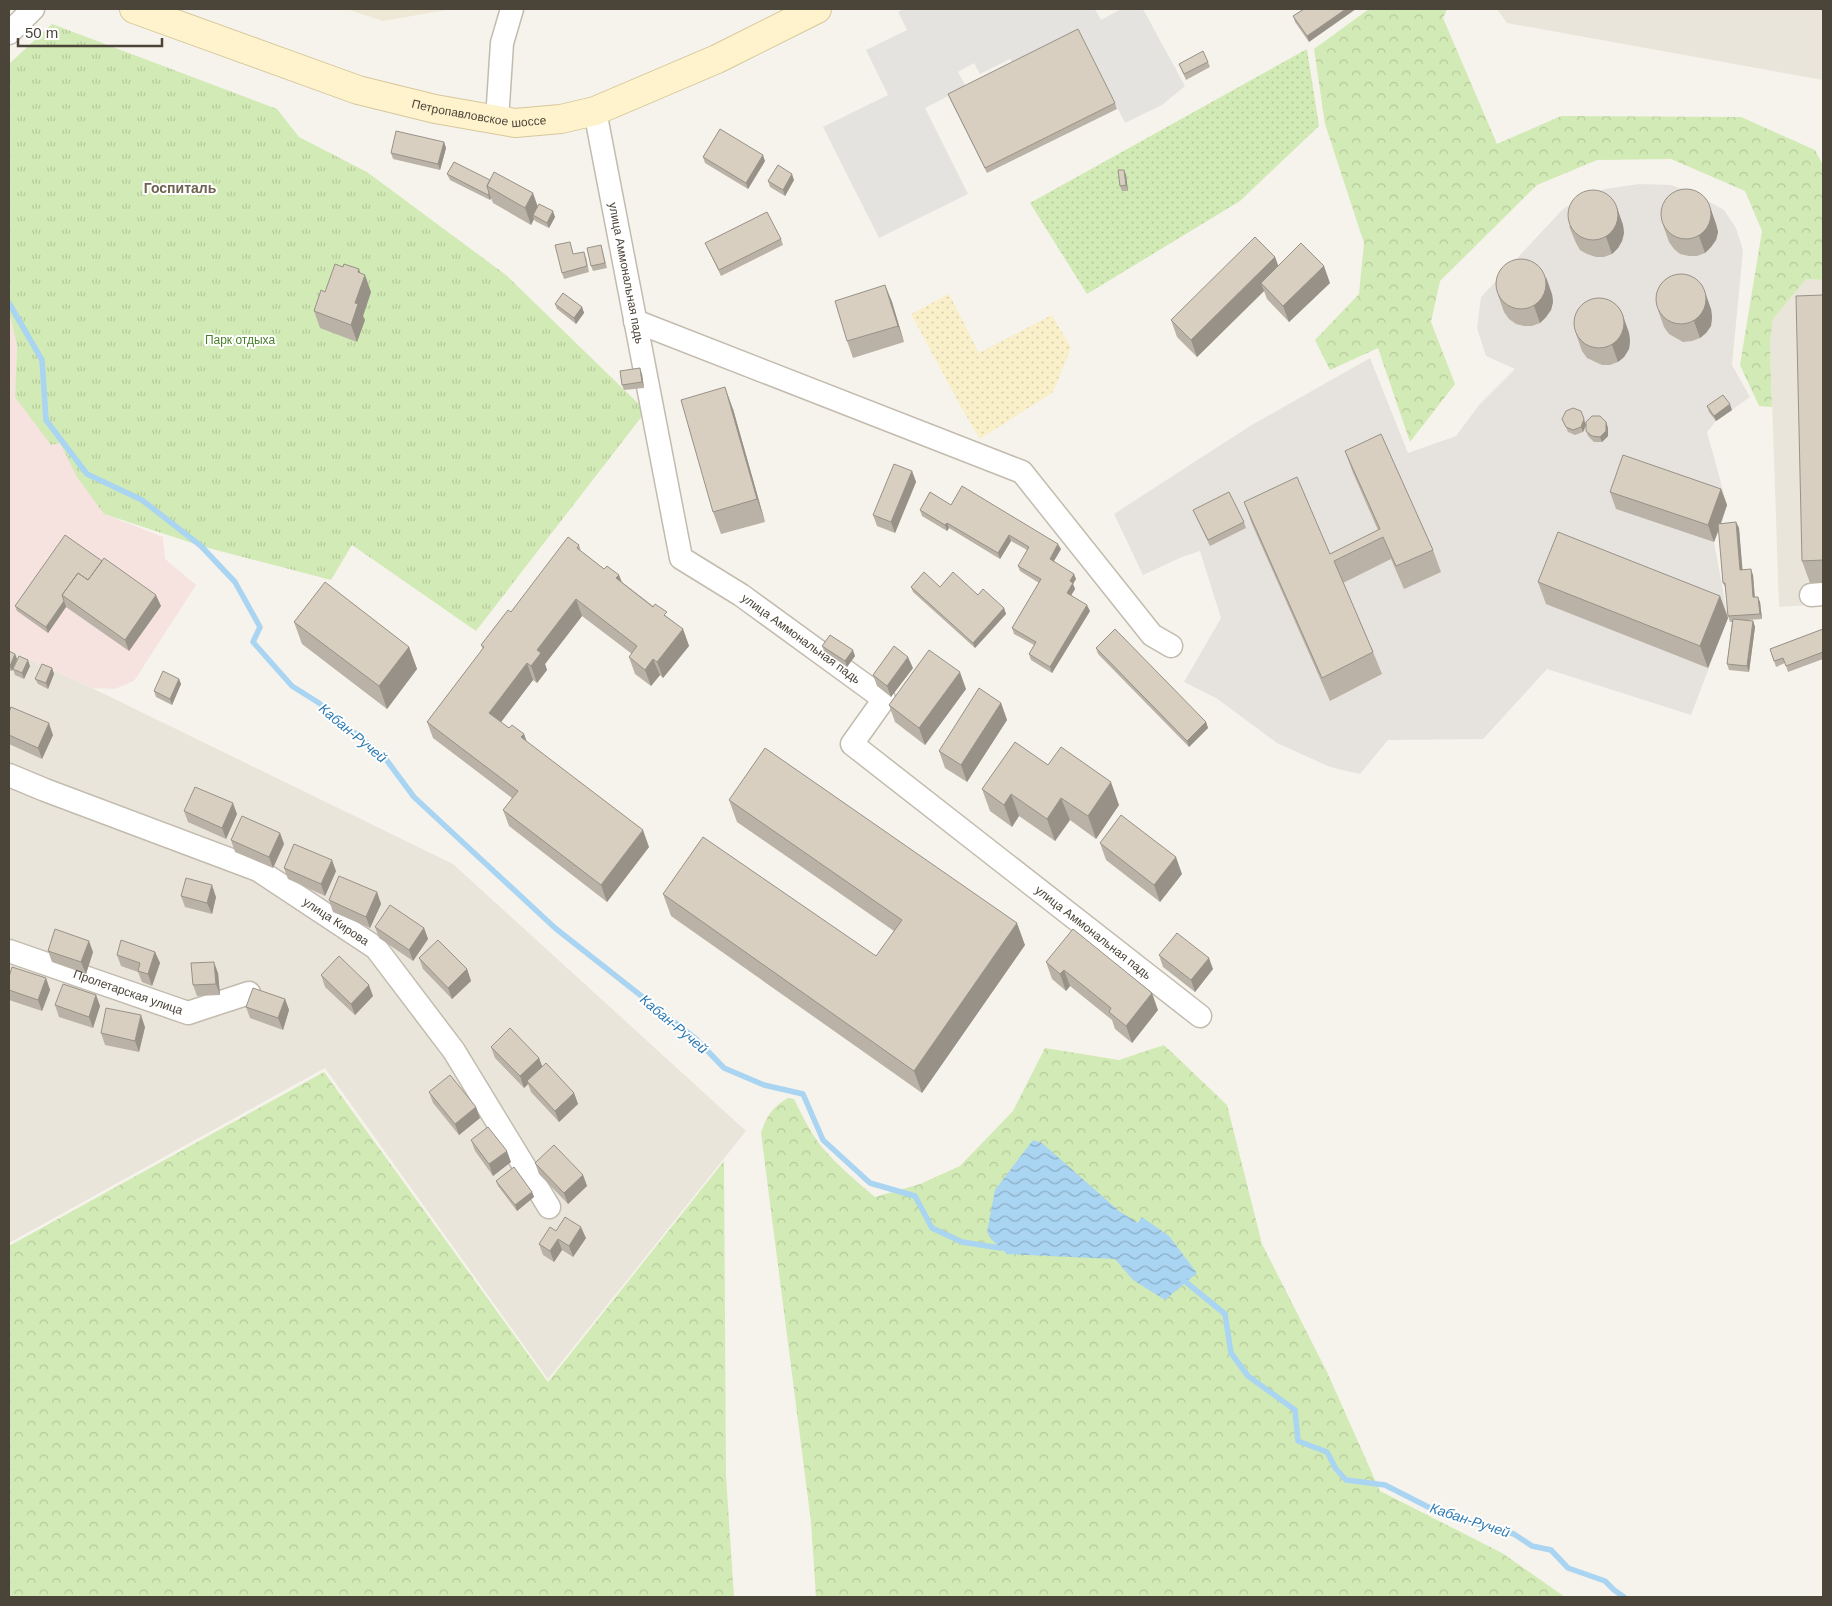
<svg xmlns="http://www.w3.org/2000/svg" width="1832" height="1606" font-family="Arial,sans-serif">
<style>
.residential{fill:#eae5da}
.industrial{fill:#e6e2dd}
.education{fill:#efe8d6}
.medical{fill:#f6e3e0}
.grass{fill:url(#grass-dots)}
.forest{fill:url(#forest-crowns)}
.sand{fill:url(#sand-dots)}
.park{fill:url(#park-tufts)}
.parking{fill:#e5e3e0}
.water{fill:url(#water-waves)}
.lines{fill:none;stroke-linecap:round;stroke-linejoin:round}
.stream{stroke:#a9d4f2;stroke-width:5.5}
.street-casing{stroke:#c2bbae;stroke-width:25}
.secondary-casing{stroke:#d6c79b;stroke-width:30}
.street{stroke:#fff;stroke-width:22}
.secondary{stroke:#fff3cd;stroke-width:28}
.wall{fill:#bab2a6}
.shaded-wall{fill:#979187}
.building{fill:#d8cfc1;stroke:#979187}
.labels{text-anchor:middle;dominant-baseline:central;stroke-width:4;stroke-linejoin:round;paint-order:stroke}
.street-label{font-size:12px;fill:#4b4439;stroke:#fff}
.park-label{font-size:12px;fill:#4a7f2a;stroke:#fff}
.neighbourhood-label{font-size:14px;font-weight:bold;fill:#6e6250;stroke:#fff}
.water-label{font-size:14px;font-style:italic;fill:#2e7ab2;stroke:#fff}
</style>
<defs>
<pattern id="grass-dots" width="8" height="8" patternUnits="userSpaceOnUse" patternTransform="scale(1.25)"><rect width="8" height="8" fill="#d2eab5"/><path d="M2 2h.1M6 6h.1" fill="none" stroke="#b6ca9c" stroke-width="1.8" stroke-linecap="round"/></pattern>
<pattern id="forest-crowns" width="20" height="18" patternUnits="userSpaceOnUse" patternTransform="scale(1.25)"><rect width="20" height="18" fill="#d2eab5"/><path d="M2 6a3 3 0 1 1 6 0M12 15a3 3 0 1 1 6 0" fill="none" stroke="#b6ca9c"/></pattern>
<pattern id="sand-dots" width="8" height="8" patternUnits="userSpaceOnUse" patternTransform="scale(1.25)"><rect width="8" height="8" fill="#f9efc9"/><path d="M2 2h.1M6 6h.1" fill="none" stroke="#d7cead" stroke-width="1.8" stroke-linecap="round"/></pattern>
<pattern id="park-tufts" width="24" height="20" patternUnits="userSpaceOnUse" patternTransform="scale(1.25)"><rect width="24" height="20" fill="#d2eab5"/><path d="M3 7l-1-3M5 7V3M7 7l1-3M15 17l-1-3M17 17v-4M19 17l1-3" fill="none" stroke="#b6ca9c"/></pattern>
<pattern id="water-waves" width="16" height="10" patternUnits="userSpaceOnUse" patternTransform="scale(1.25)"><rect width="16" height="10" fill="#a9d4f2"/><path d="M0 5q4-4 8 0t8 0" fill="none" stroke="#8caec5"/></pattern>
</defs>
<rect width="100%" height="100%" fill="#f6f3ec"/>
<!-- residential -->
<path class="residential" d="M1497 9H1823V80L1507 23Z
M1806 279 1823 280V604L1779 607 1770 342 1773 319Z
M9 650 92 688 453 864 746 1131 548 1379 325 1068 9 1243Z"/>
<!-- industrial -->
<path class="industrial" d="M1639 184 1670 185 1685 190 1699 196 1724 210 1736 228 1743 250 1732 365 1750 397 1716 421 1707 432 1727 505 1714 542 1728 618 1691 715 1547 669 1483 739 1388 740 1360 774 1330 767 1277 743 1216 698 1184 682 1221 618 1200 551 1182 557 1143 575 1114 514 1250 426 1370 358 1408 453 1456 436 1479 405 1515 369 1486 356 1477 328 1481 297 1563 209 1583 197 1605 189Z"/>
<!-- education -->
<path class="education" d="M346 9H452L383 21Z"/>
<!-- medical -->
<path class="medical" d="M9 316 11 317 17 346 15 397 60 443 104 514 163 537 165 559 196 585 134 681 115 689 92 688 9 650Z"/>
<!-- grass -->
<path class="grass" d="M1307 49 1319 126 1240 201 1087 294 1030 203Z"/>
<!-- forest -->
<path class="forest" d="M1369 9H1447L1443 18 1497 144 1561 116 1741 117 1815 150 1823 165V280L1806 279 1773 319 1770 342 1772 407 1759 406 1740 365 1762 231 1745 191 1671 159 1597 160 1537 185 1440 281 1431 322 1455 384 1410 442 1378 348 1330 370 1315 340 1359 294 1364 243 1325 124 1314 49Z
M1164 1045 1227 1105 1262 1244 1327 1372 1380 1491 1502 1553 1565 1597H816L811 1522 761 1133C767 1115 772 1108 788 1098L794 1099C802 1115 810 1132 821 1146 837 1165 856 1181 875 1197L920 1184 960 1166 1013 1111 1045 1048 1119 1060Z
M324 1072 548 1382 724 1161 726 1476 734 1597H9V1246Z"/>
<!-- sand -->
<path class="sand" d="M949 294 979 353 1052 315 1071 348 1053 392 980 439 961 407 911 314Z"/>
<!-- park -->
<path class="park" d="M52 24 277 109 299 137 367 172 506 275 646 411 476 631 352 545 331 580 201 546 104 514 77 477 60 443 51 445 15 397 17 346 11 318 9 316V64Z"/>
<!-- parking -->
<path class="parking" d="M904 9H1095L1101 20 1121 9H1143L1185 86 1162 105 1125 123 1079 31 1013 64 1010 59 980 74 974 63 958 72 966 87 925 108 968 194 879 238 823 127 888 95 866 50 907 30 898 12Z"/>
<!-- water -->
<path class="water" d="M1033 1140 1042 1143 1119 1211 1138 1223 1142 1217 1169 1236 1197 1273 1165 1300 1133 1280 1115 1259 1007 1254 991 1239 987 1232 995 1190Z"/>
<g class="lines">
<!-- stream -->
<path class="stream" d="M9 303 42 360 46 420 87 474 142 500 201 546 235 582 260 627 253 642 292 686 319 703 385 758 414 797 555 928 696 1039 724 1068 764 1085 803 1094 823 1140 870 1183 915 1196 932 1228 962 1242 1000 1248 1006 1247
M1181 1278 1225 1314 1231 1353 1248 1376 1295 1410 1298 1441 1327 1452 1336 1469 1346 1480 1385 1485 1440 1513 1514 1534 1532 1546 1551 1550 1568 1568 1605 1581 1614 1590 1624 1597"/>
<defs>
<g id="street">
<path d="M9 33 33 9"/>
<path id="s1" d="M595 111 681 558 741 595 884 699 852 744 1200 1016"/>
<path d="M497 120 502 43 512 9"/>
<path d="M635 321 1022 472 1152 635 1171 646"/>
<path d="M1811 595 1823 594"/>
<path id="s2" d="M9 775 45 790 258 870 376 948 454 1051 549 1207"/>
<path id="s3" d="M9 951 188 1013 249 993"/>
</g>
<g id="secondary">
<path id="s4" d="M134 9 358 90 435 109 515 123 561 119 595 111 717 59 817 9"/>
</g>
</defs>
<!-- street casing -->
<use href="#street" class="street-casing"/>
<!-- secondary casing -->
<use href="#secondary" class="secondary-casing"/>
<!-- street -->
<use href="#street" class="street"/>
<!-- secondary -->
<use href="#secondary" class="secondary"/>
</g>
<!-- wall -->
<path class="wall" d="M1304 9 1309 42 1295 22 1293 16Z
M1208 62 1210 67 1186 80 1179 64Z
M948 94 1115 103 1117 109 987 173 950 99Z
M444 142 446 148 440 170 393 159 391 153Z
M703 157 765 161 748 189 705 163Z
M454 162 537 206 555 217 549 228 535 221 534 219 531 225 493 203 491 198 490 200 450 180 447 174Z
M1124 170 1126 175 1128 191H1122L1120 186Z
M794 180 785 196 770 187 768 181Z
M1710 207 1716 224 1718 232 1716 240 1711 247 1705 253 1697 256H1689L1680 254 1674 249 1669 242 1663 225Z
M1617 208 1623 225 1624 233 1622 241 1618 248 1612 254 1604 257H1596L1587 254 1580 250 1576 243 1569 226Z
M781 239 783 245 721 276 705 243Z
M601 245 607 268 593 271 591 266Z
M572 248 573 254 586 257 589 272 564 279 562 273Z
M1275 257 1278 266 1330 283 1289 322 1267 299 1264 291 1197 357 1177 337 1171 320Z
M360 273 371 292 363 316 365 320 357 342 320 328 314 311 325 292Z
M885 285 892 302 904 342 853 358 847 341Z
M1552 294 1553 302 1551 310 1546 317 1540 323 1532 326H1524L1516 324 1509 319 1504 312 1498 295Z
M1823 295V583H1810L1802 561Z
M555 304 582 307 584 313 576 324 557 309Z
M1711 309 1712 317 1711 326 1706 333 1700 338 1692 341 1683 342 1669 334 1664 327 1658 310Z
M1623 316 1629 333 1630 341 1629 349 1624 357 1618 362 1610 365H1602L1587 358 1582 351 1576 334Z
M642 374 644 388 624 390 622 385Z
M1707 406 1732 410 1716 421 1709 412Z
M733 409 765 522 721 534 713 512Z
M1562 419 1586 424 1606 422 1608 428V436L1602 442H1594L1588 436 1586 431V425L1583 432 1575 435 1568 432Z
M1345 451 1433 550 1441 572 1404 589 1391 559 1343 583 1373 652 1382 674 1330 701 1252 524 1244 502 1330 554 1378 530 1353 473Z
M912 471 916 482 895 533 877 526 873 515Z
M1721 489 1727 505 1721 524 1736 522 1739 528 1742 570 1753 575 1755 597 1760 602 1762 619 1748 620 1753 621 1755 627 1749 672 1729 670 1727 664 1732 622H1730L1728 616 1726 589 1723 583 1719 530 1714 542 1616 509 1610 492Z
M951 505 1061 549 1054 561 1076 579 1073 584 1075 589 1071 595 1090 611 1052 673 1031 660 1029 654 1034 645 1014 634 1012 628 1039 583 1020 571 1018 566 1027 550 1011 541 1000 559 949 528 947 531 922 516 920 510Z
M1193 510 1244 522 1246 528 1210 546Z
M579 545 581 551 604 569 619 575 622 582 683 629 689 646 663 678 660 675 651 686 635 674 629 657 632 654 582 616 545 664 547 670 537 683 533 680 501 722 509 728 524 734 526 741 649 847 607 902 509 826 503 810 512 798 433 738 427 722 483 649 481 645 511 612Z
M102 561 161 606 129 651 66 607 48 633 17 611 15 606Z
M1538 582 1720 596 1728 618 1708 668 1546 604Z
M911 587H940L978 595 1004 608 1006 614 975 648 913 592Z
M294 622 409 647 417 669 387 709 302 644Z
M1823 629V659L1788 672 1785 663 1776 667 1770 649Z
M822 646 855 656 847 667 824 651Z
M1096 648 1206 722 1208 728 1189 747 1098 654Z
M9 651 15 654 17 659 12 671 9 670Z
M30 666 24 679 15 675 13 669Z
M52 668 54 674 48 689 38 684 35 679Z
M913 668 891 697 877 686 873 675Z
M179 679 181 684 172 705 156 697 154 691Z
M966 689 925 745 895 722 889 705Z
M1001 703 1007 720 967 782 945 768 939 751Z
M9 712 53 735 42 759 9 744Z
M1048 765 1119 805 1096 839 1070 820 1055 841 1019 816 1012 827 990 811 982 789Z
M729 800 1025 945 922 1093 671 916 663 894 876 956 894 931 737 822Z
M184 811 237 814 226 839 188 822Z
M280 833 284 844 273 868 235 852 231 840Z
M1100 843 1182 874 1160 902 1106 860Z
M284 868 336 871 325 896 288 879Z
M377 892 381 904 370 928 333 912 329 900Z
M181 896 216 897 212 914 185 907Z
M375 927 424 928 428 939 413 961 379 938Z
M48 951 93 952 86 974 52 962Z
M155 952 160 963 152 986 142 982 138 972 121 966 117 955Z
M1159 955 1213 969 1195 992 1163 967Z
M419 958 467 969 471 981 452 999 423 969Z
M1046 962 1158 1010 1132 1043 1115 1029 1112 1020 1070 986 1066 991 1052 979Z
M218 973 220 995 197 996 193 985Z
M321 975 373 996 355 1015 325 987Z
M9 977 46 978 50 990 42 1011 9 1000Z
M96 995 100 1006 93 1028 59 1017 55 1005Z
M285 999 289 1010 283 1030 250 1018 246 1007Z
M145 1027 139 1052 105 1045 101 1033Z
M491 1047 539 1058 542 1066 574 1093 578 1104 559 1122 531 1092 528 1084 524 1088 495 1058Z
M429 1092 476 1107 480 1118 459 1135 433 1103Z
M471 1140 511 1162 493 1176 475 1151Z
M535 1163 583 1175 587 1186 568 1204 539 1174Z
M496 1181 532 1192 534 1197 517 1211 498 1186Z
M556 1231 586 1238 573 1257 562 1250 554 1262 543 1255 539 1244Z"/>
<!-- shaded-wall -->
<path class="shaded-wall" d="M1346 9H1356L1309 42 1307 36Z
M444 142 446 148 440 170 438 164Z
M763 155 765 161 748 189 746 183Z
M1124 170 1126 175 1128 191 1126 185Z
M792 174 794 180 785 196 783 190Z
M489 193 491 198 490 200 488 195Z
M533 193 539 210 533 215 534 219 531 225 525 208Z
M1710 207 1716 224 1718 232 1716 240 1711 247 1705 253 1699 236Z
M1617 208 1623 225 1624 233 1622 241 1618 248 1612 254 1606 237Z
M553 211 555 217 549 228 547 223Z
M1275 257 1281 273 1261 283 1264 291 1197 357 1191 340Z
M1324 266 1330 283 1289 322 1283 306Z
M359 269 363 281 365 275 371 292 363 316 365 320 357 342 351 325 355 303 358 272Z
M1546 277 1552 294 1553 302 1551 310 1546 317 1540 323 1534 306Z
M885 285 892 302 904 342 898 326Z
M1705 292 1711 309 1712 317 1711 326 1706 333 1700 338 1694 321Z
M582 307 584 313 576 324 574 318Z
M1623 316 1629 333 1630 341 1629 349 1624 357 1618 362 1612 345Z
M640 368 642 374 644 388 642 382Z
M725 387 733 409 765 522 757 499Z
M1730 404 1732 410 1716 421 1714 416Z
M1584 419 1586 425 1583 432 1581 427Z
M1606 422 1608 428V436L1602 442 1600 437Z
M912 471 916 482 895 533 891 522Z
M1721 489 1727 505 1714 542 1708 525Z
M1736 522 1739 528 1743 575 1740 570Z
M947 523 949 528 947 531 945 525Z
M1009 535 1011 541 1000 559 998 553Z
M1058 544 1061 549 1052 564 1050 559Z
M1751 569 1753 575 1755 603 1753 597Z
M1074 574 1076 579 1073 584 1075 589 1069 599 1067 593 1070 581Z
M619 575 625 592 616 578Z
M156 595 161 606 129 651 125 640Z
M1720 596 1728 618 1708 668 1700 646Z
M1758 597 1760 602 1762 619 1760 614Z
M576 599 582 616 545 664 547 670 537 683 531 666 537 650Z
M64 601 66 607 48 633 46 627Z
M1087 605 1090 611 1052 673 1050 667Z
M1004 608 1006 614 975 648 973 643Z
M1753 621 1755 627 1749 672 1747 666Z
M683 629 689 646 663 678 657 662Z
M409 647 417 669 387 709 379 686Z
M853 650 855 656 847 667 845 661Z
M15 654 17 659 12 671 10 666Z
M908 657 913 668 891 697 887 686Z
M653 659 660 675 651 686 645 670Z
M28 660 30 666 24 679 22 673Z
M527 663 533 680 495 730 489 713Z
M52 668 54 674 48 689 46 683Z
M960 672 966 689 925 745 919 728Z
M179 679 181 684 172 705 170 699Z
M1001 703 1007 720 967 782 961 765Z
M1206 722 1208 728 1189 747 1187 741Z
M49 723 53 735 42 759 38 748Z
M524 734 530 751 521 737Z
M1111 782 1119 805 1096 839 1088 816Z
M1011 794 1019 816 1012 827 1004 805Z
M1061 798 1070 820 1055 841 1047 819Z
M233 803 237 814 226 839 222 828Z
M643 830 649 847 607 902 601 885Z
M280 833 284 844 273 868 269 857Z
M1176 857 1182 874 1160 902 1154 885Z
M332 860 336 871 325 896 321 884Z
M212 885 216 897 212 914 207 903Z
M377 892 381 904 370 928 366 917Z
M1017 923 1025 945 922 1093 914 1071Z
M424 928 428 939 413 961 409 950Z
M89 941 93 952 86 974 81 962Z
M155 952 160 963 152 986 148 974Z
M1209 958 1213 969 1195 992 1191 980Z
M214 962 218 973 220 995 216 984Z
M467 969 471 981 452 999 448 988Z
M1064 970 1070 986 1066 991 1060 974Z
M46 978 50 990 42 1011 38 1000Z
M369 985 373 996 355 1015 351 1004Z
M1152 993 1158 1010 1132 1043 1126 1026Z
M96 995 100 1006 93 1028 89 1017Z
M285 999 289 1010 283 1030 278 1018Z
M141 1015 145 1027 139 1052 135 1041Z
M539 1058 543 1069 527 1081 528 1084 524 1088 520 1076Z
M574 1093 578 1104 559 1122 555 1111Z
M476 1107 480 1118 459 1135 455 1124Z
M507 1151 511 1162 493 1176 489 1164Z
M583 1175 587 1186 568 1204 564 1193Z
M532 1192 534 1197 517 1211 515 1205Z
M581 1227 586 1238 573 1257 569 1246Z
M558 1239 562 1250 554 1262 550 1251Z"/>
<!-- building -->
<path class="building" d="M1304 9H1346L1307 36 1293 16Z
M1078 29 1115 103 985 168 948 94Z
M1203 51 1208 62 1184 74 1179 64Z
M720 129 763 155 746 183 703 157Z
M396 131 444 142 438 164 391 153Z
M454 162 490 180 487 186 489 193 488 195 447 174Z
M778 165 792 174 783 190 768 181Z
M1118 170H1124L1126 185 1120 186Z
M494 172 533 193 525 208 487 186Z
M1661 214a25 25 0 1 1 50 0a25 25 0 1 1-50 0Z
M1568 215a25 25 0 1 1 50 0a25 25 0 1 1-50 0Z
M539 204 553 211 547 223 533 215Z
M767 212 781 239 719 270 705 243Z
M1255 237 1275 257 1191 340 1171 320Z
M570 242 573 254 584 252 587 266 562 273 555 245Z
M1301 243 1324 266 1283 306 1261 283Z
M601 245 605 263 591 266 587 248Z
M1496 284a25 25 0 1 1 50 0a25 25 0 1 1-50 0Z
M335 264 343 267 344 264 359 269 358 272 365 275 355 303 358 304 351 325 314 311 321 290 325 292Z
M1656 299a25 25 0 1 1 50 0a25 25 0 1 1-50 0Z
M885 285 898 326 847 341 835 301Z
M563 293 582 307 574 318 555 304Z
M1823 295V560L1802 561 1796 296Z
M1574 323a25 25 0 1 1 50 0a25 25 0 1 1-50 0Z
M640 368 642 382 622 385 620 371Z
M725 387 757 499 713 512 681 400Z
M1723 395 1730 404 1714 416 1707 406Z
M1573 408 1581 411 1584 419 1581 427 1573 430 1566 427 1562 419 1566 411Z
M1592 416H1600L1606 422V431L1600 437 1592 436 1586 431V422Z
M1381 434 1433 550 1396 566 1383 537 1334 561 1373 652 1322 678 1244 502 1297 477 1330 554 1380 529 1345 451Z
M1623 455 1721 489 1708 525 1610 492Z
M894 464 912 471 891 522 873 515Z
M962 486 1058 544 1050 559 1074 574 1070 581 1073 583 1067 593 1087 605 1050 667 1029 654 1036 642 1012 628 1041 579 1018 566 1029 547 1009 535 998 553 947 523 945 525 920 510 930 492 951 505Z
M1229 492 1244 522 1208 540 1193 510Z
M1736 522 1740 570 1751 569 1753 597H1758L1760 614 1728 616 1725 583H1723L1718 524Z
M1558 532 1720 596 1700 646 1538 582Z
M65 535 102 561 88 580 78 573 62 595 64 601 46 627 15 606Z
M568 537 579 545 577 548 604 569 607 566 619 575 616 578 653 607 655 604 667 612 664 615 683 629 657 662 653 659 645 670 629 657 637 646 576 599 537 650 541 653 531 666 527 663 489 713 509 728 512 725 524 734 521 737 643 830 601 885 503 810 518 791 427 722 484 647 481 645 508 610 511 612Z
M104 558 156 595 125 640 62 595 78 573 88 580Z
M924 572 940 587 953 572 978 595 983 589 1004 608 973 643 911 587Z
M325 582 409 647 379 686 294 622Z
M1733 619 1753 621 1747 666 1727 664Z
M1115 629 1206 722 1187 741 1096 648Z
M1823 629V652L1786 666 1783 658 1774 661 1770 649Z
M830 635 853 650 845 661 822 646Z
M894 646 908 657 887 686 873 675Z
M929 650 960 672 919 728 889 705Z
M9 651 15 654 10 666 9 665Z
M19 656 28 660 22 673 13 669Z
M42 664 52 668 46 683 35 679Z
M163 671 179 679 170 699 154 691Z
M979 688 1001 703 961 765 939 751Z
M11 707 49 723 38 748 9 735V712Z
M1015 742 1048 765 1061 747 1111 782 1088 816 1061 798 1047 819 1011 794 1004 805 982 789Z
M765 748 1017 923 914 1071 663 894 703 837 876 956 902 920 729 800Z
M195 787 233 803 222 828 184 811Z
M1121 815 1176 857 1154 885 1100 843Z
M242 816 280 833 269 857 231 840Z
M294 844 332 860 321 884 284 868Z
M339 876 377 892 366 917 329 900Z
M186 878 212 885 207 903 181 896Z
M390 905 424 928 409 950 375 927Z
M55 929 89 941 81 962 48 951Z
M1073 929 1152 993 1126 1026 1109 1012 1111 1008 1064 970 1060 974 1046 962Z
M1177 933 1209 958 1191 980 1159 955Z
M121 940 155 952 148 974 138 971 140 963 117 955Z
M438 940 467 969 448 988 419 958Z
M339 956 369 985 351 1004 321 975Z
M214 962 216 984 193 985 191 963Z
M12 967 46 978 38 1000 9 990V977Z
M63 984 96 995 89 1017 55 1005Z
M253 988 285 999 278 1018 246 1007Z
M106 1008 141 1015 135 1041 101 1033Z
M510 1028 539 1058 520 1076 491 1047Z
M546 1063 574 1093 555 1111 527 1081Z
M450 1075 476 1107 455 1124 429 1092Z
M488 1127 507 1151 489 1164 471 1140Z
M554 1145 583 1175 564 1193 535 1163Z
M514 1167 532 1192 515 1205 496 1181Z
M565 1217 581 1227 569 1246 558 1239 550 1251 539 1244 550 1227 556 1231Z"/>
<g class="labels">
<!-- street labels -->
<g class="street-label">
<text stroke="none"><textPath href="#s4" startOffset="362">Петропавловское шоссе</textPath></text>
<text stroke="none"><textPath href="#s1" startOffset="165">улица Аммональная падь</textPath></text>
<text stroke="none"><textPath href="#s1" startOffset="600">улица Аммональная падь</textPath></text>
<text stroke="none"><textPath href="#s2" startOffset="360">улица Кирова</textPath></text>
<text stroke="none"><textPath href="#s1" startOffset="1064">улица Аммональная падь</textPath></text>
<text stroke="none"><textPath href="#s3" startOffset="126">Пролетарская улица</textPath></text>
</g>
<!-- park labels -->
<g class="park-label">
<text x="240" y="340">Парк отдыха</text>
</g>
<!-- neighbourhood labels -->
<g class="neighbourhood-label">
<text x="180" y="188">Госпиталь</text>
</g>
<!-- water labels -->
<g class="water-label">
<text transform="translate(353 733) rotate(40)">Кабан-Ручей</text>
<text transform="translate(674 1024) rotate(40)">Кабан-Ручей</text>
<text transform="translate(1470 1520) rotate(18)">Кабан-Ручей</text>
</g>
</g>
<!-- border -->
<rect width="1832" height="1606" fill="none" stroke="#4b4439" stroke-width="20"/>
<!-- scale -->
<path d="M18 38v8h144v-8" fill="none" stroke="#4b4439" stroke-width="2.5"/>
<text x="25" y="38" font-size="15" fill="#4b4439" stroke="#ffffff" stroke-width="4" paint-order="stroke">50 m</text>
</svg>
